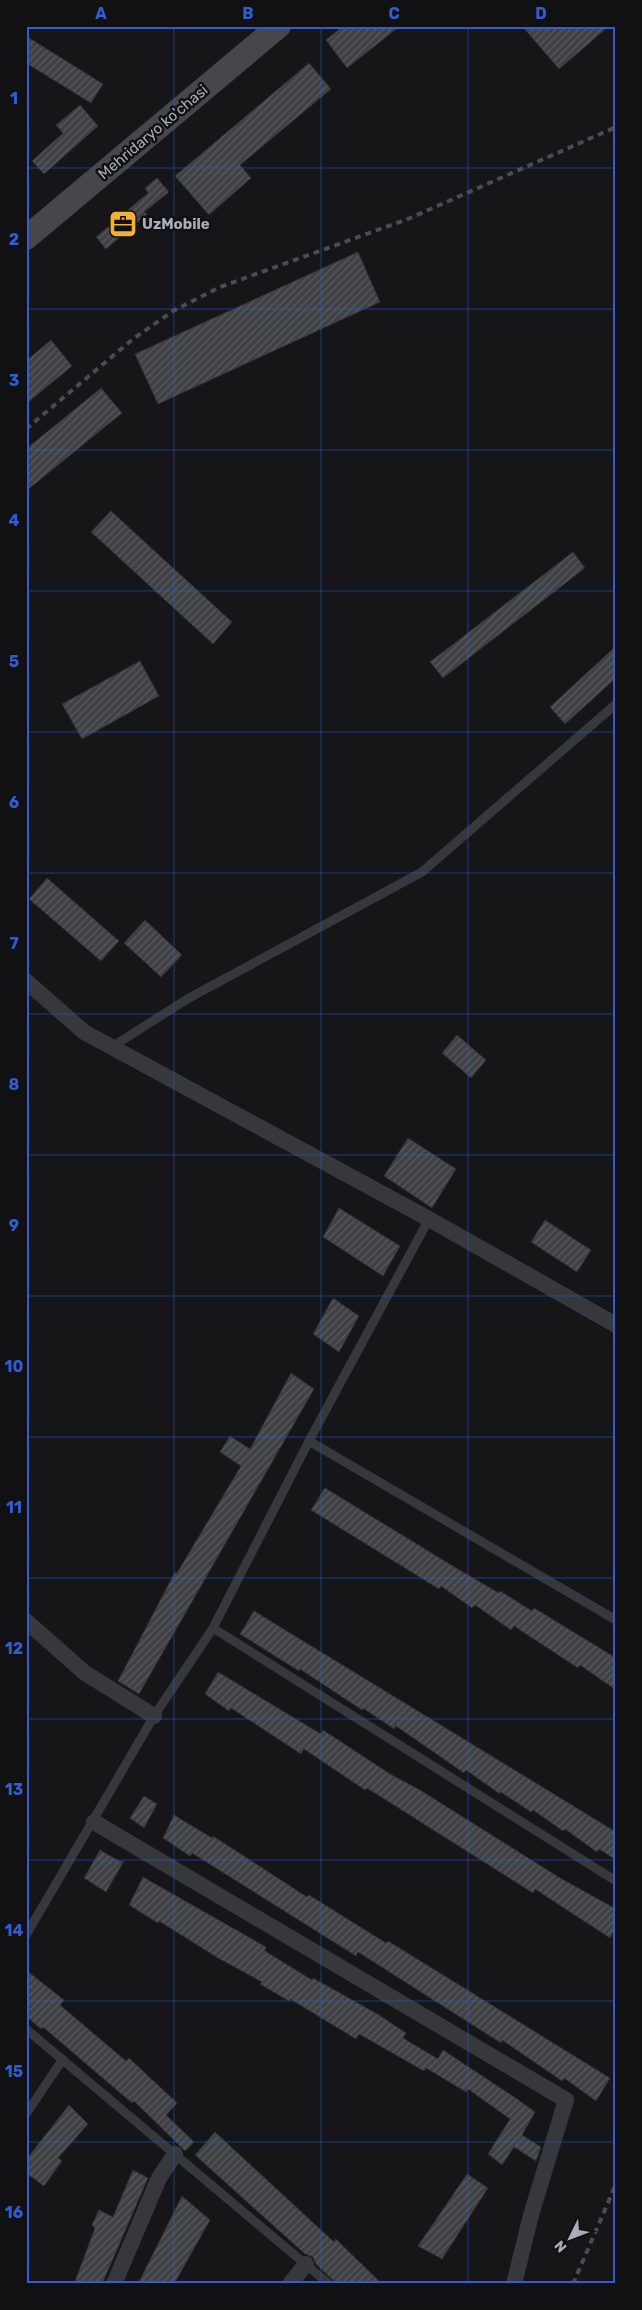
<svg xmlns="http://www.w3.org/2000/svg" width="642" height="2310" font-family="Rubik,sans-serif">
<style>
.building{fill:url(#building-hatch);stroke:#303034}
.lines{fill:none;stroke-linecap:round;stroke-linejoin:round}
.lane{stroke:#37383d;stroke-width:9}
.street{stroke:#37383d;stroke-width:16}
.secondary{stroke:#45474d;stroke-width:24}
.rail{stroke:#4a4c52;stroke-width:4;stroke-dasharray:6 5;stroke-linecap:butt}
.grid{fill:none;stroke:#325cd3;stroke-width:1;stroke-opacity:0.55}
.labels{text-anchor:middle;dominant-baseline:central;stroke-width:5;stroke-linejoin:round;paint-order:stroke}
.street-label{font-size:15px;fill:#a8adb8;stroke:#111113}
.poi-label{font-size:15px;font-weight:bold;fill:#a8adb8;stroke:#111113;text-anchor:start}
.neatline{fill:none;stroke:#325cd3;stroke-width:2}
.grid-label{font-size:16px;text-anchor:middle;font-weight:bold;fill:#325cd3}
</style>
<defs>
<pattern id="building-hatch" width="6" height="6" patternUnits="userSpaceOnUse" patternTransform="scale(1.25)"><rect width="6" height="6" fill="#404145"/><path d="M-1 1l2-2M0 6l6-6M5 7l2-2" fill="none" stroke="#595a5e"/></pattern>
</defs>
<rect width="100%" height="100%" fill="#161618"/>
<!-- building -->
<path class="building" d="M343 26H400L347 68 326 40Z
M522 26H609L559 69Z
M26 36 103 84 91 103 26 63Z
M309 63 331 89 240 165 251 178 209 215 175 176Z
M80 105 98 126 44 174 32 161 63 133 56 125Z
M157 178 169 192 144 212 147 214 106 249 96 237 148 193 145 188Z
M358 252 380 302 158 404 135 354Z
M51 340 72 366 26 404V361Z
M101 388 122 413 26 491V449Z
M111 511 232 622 213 644 91 532Z
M573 552 585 568 443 678 430 662Z
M616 646V678L565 724 550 707Z
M140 661 159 696 82 739 62 704Z
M47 878 119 941 101 961 29 899Z
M145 920 182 955 161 977 124 943Z
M457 1035 486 1060 471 1078 442 1053Z
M408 1138 456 1169 432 1208 384 1176Z
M339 1208 400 1246 383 1276 323 1237Z
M545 1220 591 1250 577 1272 531 1242Z
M333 1298 359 1316 339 1352 313 1334Z
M291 1373 314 1389 139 1694 118 1681 175 1572 177 1573 241 1466 220 1452 230 1436 250 1449Z
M325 1488 461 1571 499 1593 500 1591 532 1611 534 1608 616 1658V1690L580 1665 578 1668 514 1626 511 1630 475 1605 472 1608 441 1586 439 1589 311 1510Z
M254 1611 616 1832V1860L599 1849 597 1852 565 1829 563 1831 533 1810 531 1812 501 1792 500 1794 466 1770 464 1773 396 1726 394 1729 363 1708 362 1710 300 1669 299 1671 240 1634Z
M218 1672 321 1734 323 1730 390 1774 420 1790 560 1878 616 1909V1928L610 1938 535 1889 533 1893 367 1788 365 1790 304 1749 301 1754 231 1708 229 1711 205 1694Z
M144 1796 157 1804 144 1828 130 1818Z
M174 1815 212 1838 213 1836 307 1897 309 1895 386 1943 388 1941 610 2078 596 2101 564 2078 562 2081 502 2040 501 2043 358 1952 356 1956 192 1853 190 1856 163 1838Z
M100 1850 119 1861H124L106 1892 84 1878Z
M143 1877 266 1947 265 1951 312 1980 313 1978 379 2015 406 2033 403 2038 438 2059 443 2050 517 2099 535 2112 522 2135 541 2147 536 2161 514 2147 502 2165 488 2154 510 2119 468 2089 466 2092 426 2068 424 2071 359 2034 356 2039 290 1999 289 2001 260 1984 262 1982 218 1958 159 1921 158 1923 129 1905Z
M26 1970 64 2000 60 2005 126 2061 129 2058 177 2103 166 2115 194 2142 185 2151 134 2101 132 2103 43 2027 41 2029 26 2016Z
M69 2105 88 2124 58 2158 62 2161 44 2186 26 2173V2160Z
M215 2132 334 2242 336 2239 382 2284H337L316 2264 313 2257 305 2254 195 2155Z
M133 2170 148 2178 102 2284H74L95 2228 92 2225 99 2210 113 2217Z
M467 2174 488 2188 442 2259 418 2246Z
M182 2196 210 2220 174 2284H138Z"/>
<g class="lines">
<!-- lane -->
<path class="lane" d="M110 1048 189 998 422 872 616 704
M309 1441 616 1620
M213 1628 616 1881
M26 1935 154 1716 213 1628 309 1441 429 1219
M26 2029 329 2284
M26 2114 63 2059"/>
<!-- street -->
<path class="street" d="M26 981 84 1032 429 1219 616 1325
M26 1621 85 1673 154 1716
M94 1822 566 2100 531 2215 514 2284
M114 2284 159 2178 175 2154
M290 2284 306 2264"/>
<!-- secondary -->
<path class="secondary" d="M26 238 279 26"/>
<!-- rail -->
<path class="rail" d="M26 429 133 339 173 311 220 287 408 219 616 127
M573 2284 616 2184"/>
</g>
<!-- grid -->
<path class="grid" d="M174 26V2284M321 26V2284M468 26V2284M26 168H616M26 309H616M26 450H616M26 591H616M26 732H616M26 873H616M26 1014H616M26 1155H616M26 1296H616M26 1437H616M26 1578H616M26 1719H616M26 1860H616M26 2001H616M26 2142H616"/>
<!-- icons -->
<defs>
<symbol id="office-square" viewBox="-11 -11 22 22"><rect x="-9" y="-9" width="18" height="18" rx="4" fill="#f2b134" stroke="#111113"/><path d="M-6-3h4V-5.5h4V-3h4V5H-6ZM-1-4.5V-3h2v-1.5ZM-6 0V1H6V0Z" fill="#111"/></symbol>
</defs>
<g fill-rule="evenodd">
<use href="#office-square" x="107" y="208" width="32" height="32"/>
</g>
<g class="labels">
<!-- street labels -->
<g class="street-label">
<text transform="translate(153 132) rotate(-40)">Мehridaryo ko'chasi</text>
</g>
<!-- poi labels -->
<g class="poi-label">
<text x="142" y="224">UzMobile</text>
</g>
</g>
<!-- border -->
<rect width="642" height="2310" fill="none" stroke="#111113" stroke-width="55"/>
<!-- north arrow -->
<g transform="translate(570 2238) rotate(228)" stroke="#111113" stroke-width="4" paint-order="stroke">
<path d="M0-4L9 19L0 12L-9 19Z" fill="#a8adb8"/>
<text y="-8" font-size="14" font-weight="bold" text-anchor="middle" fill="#a8adb8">N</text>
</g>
<rect x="28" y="28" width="586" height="2254" class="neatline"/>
<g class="grid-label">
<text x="101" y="19">A</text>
<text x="248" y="19">B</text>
<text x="394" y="19">C</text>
<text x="541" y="19">D</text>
<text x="14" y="104">1</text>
<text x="14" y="245">2</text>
<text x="14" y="386">3</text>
<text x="14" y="526">4</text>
<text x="14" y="667">5</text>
<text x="14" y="808">6</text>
<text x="14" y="949">7</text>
<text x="14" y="1090">8</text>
<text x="14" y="1231">9</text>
<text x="14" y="1372">10</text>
<text x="14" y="1513">11</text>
<text x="14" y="1654">12</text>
<text x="14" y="1795">13</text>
<text x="14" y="1936">14</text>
<text x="14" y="2077">15</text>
<text x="14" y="2218">16</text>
</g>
</svg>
